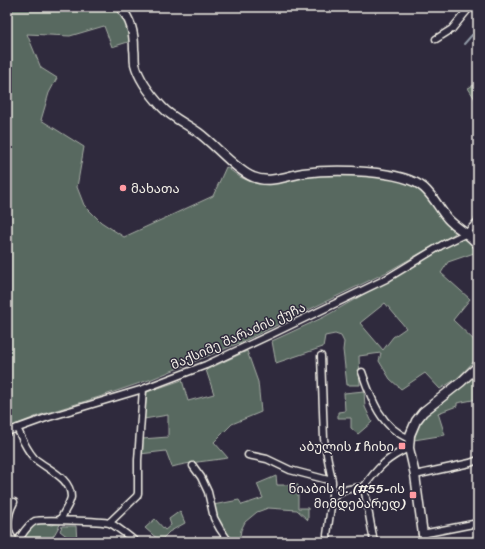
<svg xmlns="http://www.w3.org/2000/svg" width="485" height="549" font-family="Sriracha,'Noto Sans Georgian',sans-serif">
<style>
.green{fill:#586961;stroke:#a6ada4;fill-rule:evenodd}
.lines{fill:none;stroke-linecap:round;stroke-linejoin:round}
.stream{stroke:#9099a5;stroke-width:2}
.minor-casing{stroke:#f4f1e8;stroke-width:9}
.tertiary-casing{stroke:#f4f1e8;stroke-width:11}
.minor{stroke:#2f2a3d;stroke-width:6}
.tertiary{stroke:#2f2a3d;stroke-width:8}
.poi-dot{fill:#ff9aa2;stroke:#2f2a3d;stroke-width:1.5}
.labels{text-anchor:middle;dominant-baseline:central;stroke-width:3;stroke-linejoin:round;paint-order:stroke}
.poi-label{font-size:13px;fill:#f4f1e8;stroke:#2f2a3d;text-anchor:end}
.street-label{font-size:13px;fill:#f4f1e8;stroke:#2f2a3d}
</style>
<rect width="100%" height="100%" fill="#2f2a3d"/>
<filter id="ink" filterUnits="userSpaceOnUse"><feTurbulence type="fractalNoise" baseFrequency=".025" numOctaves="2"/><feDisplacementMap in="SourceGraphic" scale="8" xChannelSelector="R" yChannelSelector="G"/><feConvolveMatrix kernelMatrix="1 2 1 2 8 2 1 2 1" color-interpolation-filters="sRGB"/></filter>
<g filter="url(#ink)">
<!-- green -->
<path class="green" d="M7 7H114L126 21 131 41 112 47 104 26 70 36 27 34 41 68 57 78 49 93 41 120 84 147 77 187 84 205 101 222 124 237 213 196 226 167 240 177 251 182 272 184 318 174 350 175 361 174 404 182 422 190 429 198 439 216 447 224 457 230 454 234 387 272 244 341 152 379 99 397 40 415 7 428Z
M478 83V106L475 99 468 88Z
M464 238 470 240 475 245 477 252 448 262 441 273 470 299 453 320 478 344V357L458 378 440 389 425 373 401 389 390 379 379 361 381 353 359 356 360 385H347L343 350 344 342 341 336 335 334 325 336 323 347 276 363 272 341 324 317 455 242ZM385 303 406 328 393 337 383 350 360 323Z
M247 351 258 382 261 412 232 424 214 442 228 458C209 461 190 462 172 467L166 451 140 454 142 439 168 437V415L144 419 147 392 182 380 188 401 214 394 206 370Z
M476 373 478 381V399L457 403V406L438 413 445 435 414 440C420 410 453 391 476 373Z
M364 391 365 407 372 422 358 434 351 428V418H338V412L345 411 344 393Z
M276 476 277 485H298V508H308V520L297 510 268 508 257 512 245 522 241 530 239 542H232L216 518 213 505 239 500 242 505 263 498 257 484Z
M180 511 185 523 169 532 160 541 145 528 155 519 165 530 171 525 169 519Z
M37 522 45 523 51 525 61 523 50 542H22L28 529Z
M62 526H76L77 542H72L69 538 60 531Z"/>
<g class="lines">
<!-- stream -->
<path class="stream" d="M464 44 472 35 478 34"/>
<defs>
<path id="minor" d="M436 39 452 29 470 7
M321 356 324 439 332 481V499L327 535 328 542
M362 372C371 399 381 428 410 439
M17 428C22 439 26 449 34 458 46 469 71 477 71 497 70 504 63 513 61 519
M7 432 46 418 143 389 206 365 272 334 386 279 442 245 467 233 478 221
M248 455 267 459 290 470 332 481
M193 466 201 477 208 492 214 518 220 529 229 542
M415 475 470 463 478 460
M364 487 374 542
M332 499C341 489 351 488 364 487 377 468 388 457 409 448
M14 502C8 513 4 533 16 542
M109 523 137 496 138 493V460L143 389
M422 534 478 523
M17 542C22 535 27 525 35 521 40 519 102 521 109 523 114 524 131 538 136 542"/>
<path id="tertiary" d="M120 7C131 20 134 32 134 49 135 54 134 59 135 64 139 80 151 95 162 107 172 118 187 124 199 133 214 144 237 171 253 177 269 184 287 176 303 173 332 169 402 169 424 188 434 197 440 210 448 219 457 229 470 234 478 245
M424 542 415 475 409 448 410 435 416 421 423 412 461 382 478 366"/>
</defs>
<!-- minor casing -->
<use href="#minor" class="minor-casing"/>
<!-- tertiary casing -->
<use href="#tertiary" class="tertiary-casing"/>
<!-- minor -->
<use href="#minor" class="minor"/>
<!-- tertiary -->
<use href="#tertiary" class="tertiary"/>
</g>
</g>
<!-- markers -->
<g class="poi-dot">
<circle cx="123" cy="188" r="4"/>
<rect x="398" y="442" width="8" height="8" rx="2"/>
<rect x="409" y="491" width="8" height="8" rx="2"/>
</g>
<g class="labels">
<!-- poi labels -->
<g class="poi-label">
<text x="131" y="188" text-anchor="start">მახათა</text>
<text x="394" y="446">აბულის I ჩიხი</text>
<text x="405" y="488">ნიაბის ქ. (#55-ის<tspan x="405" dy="15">მიმდებარედ)</tspan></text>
</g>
<!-- street labels -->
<g class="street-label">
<text transform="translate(238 336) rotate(-24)">მაქსიმე შარაძის ქუჩა</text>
</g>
</g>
<!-- margin -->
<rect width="485" height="549" fill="none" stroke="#2f2a3d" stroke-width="24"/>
<rect x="12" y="12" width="461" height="525" fill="none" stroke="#f4f1e8" stroke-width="1.5" filter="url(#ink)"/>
</svg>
